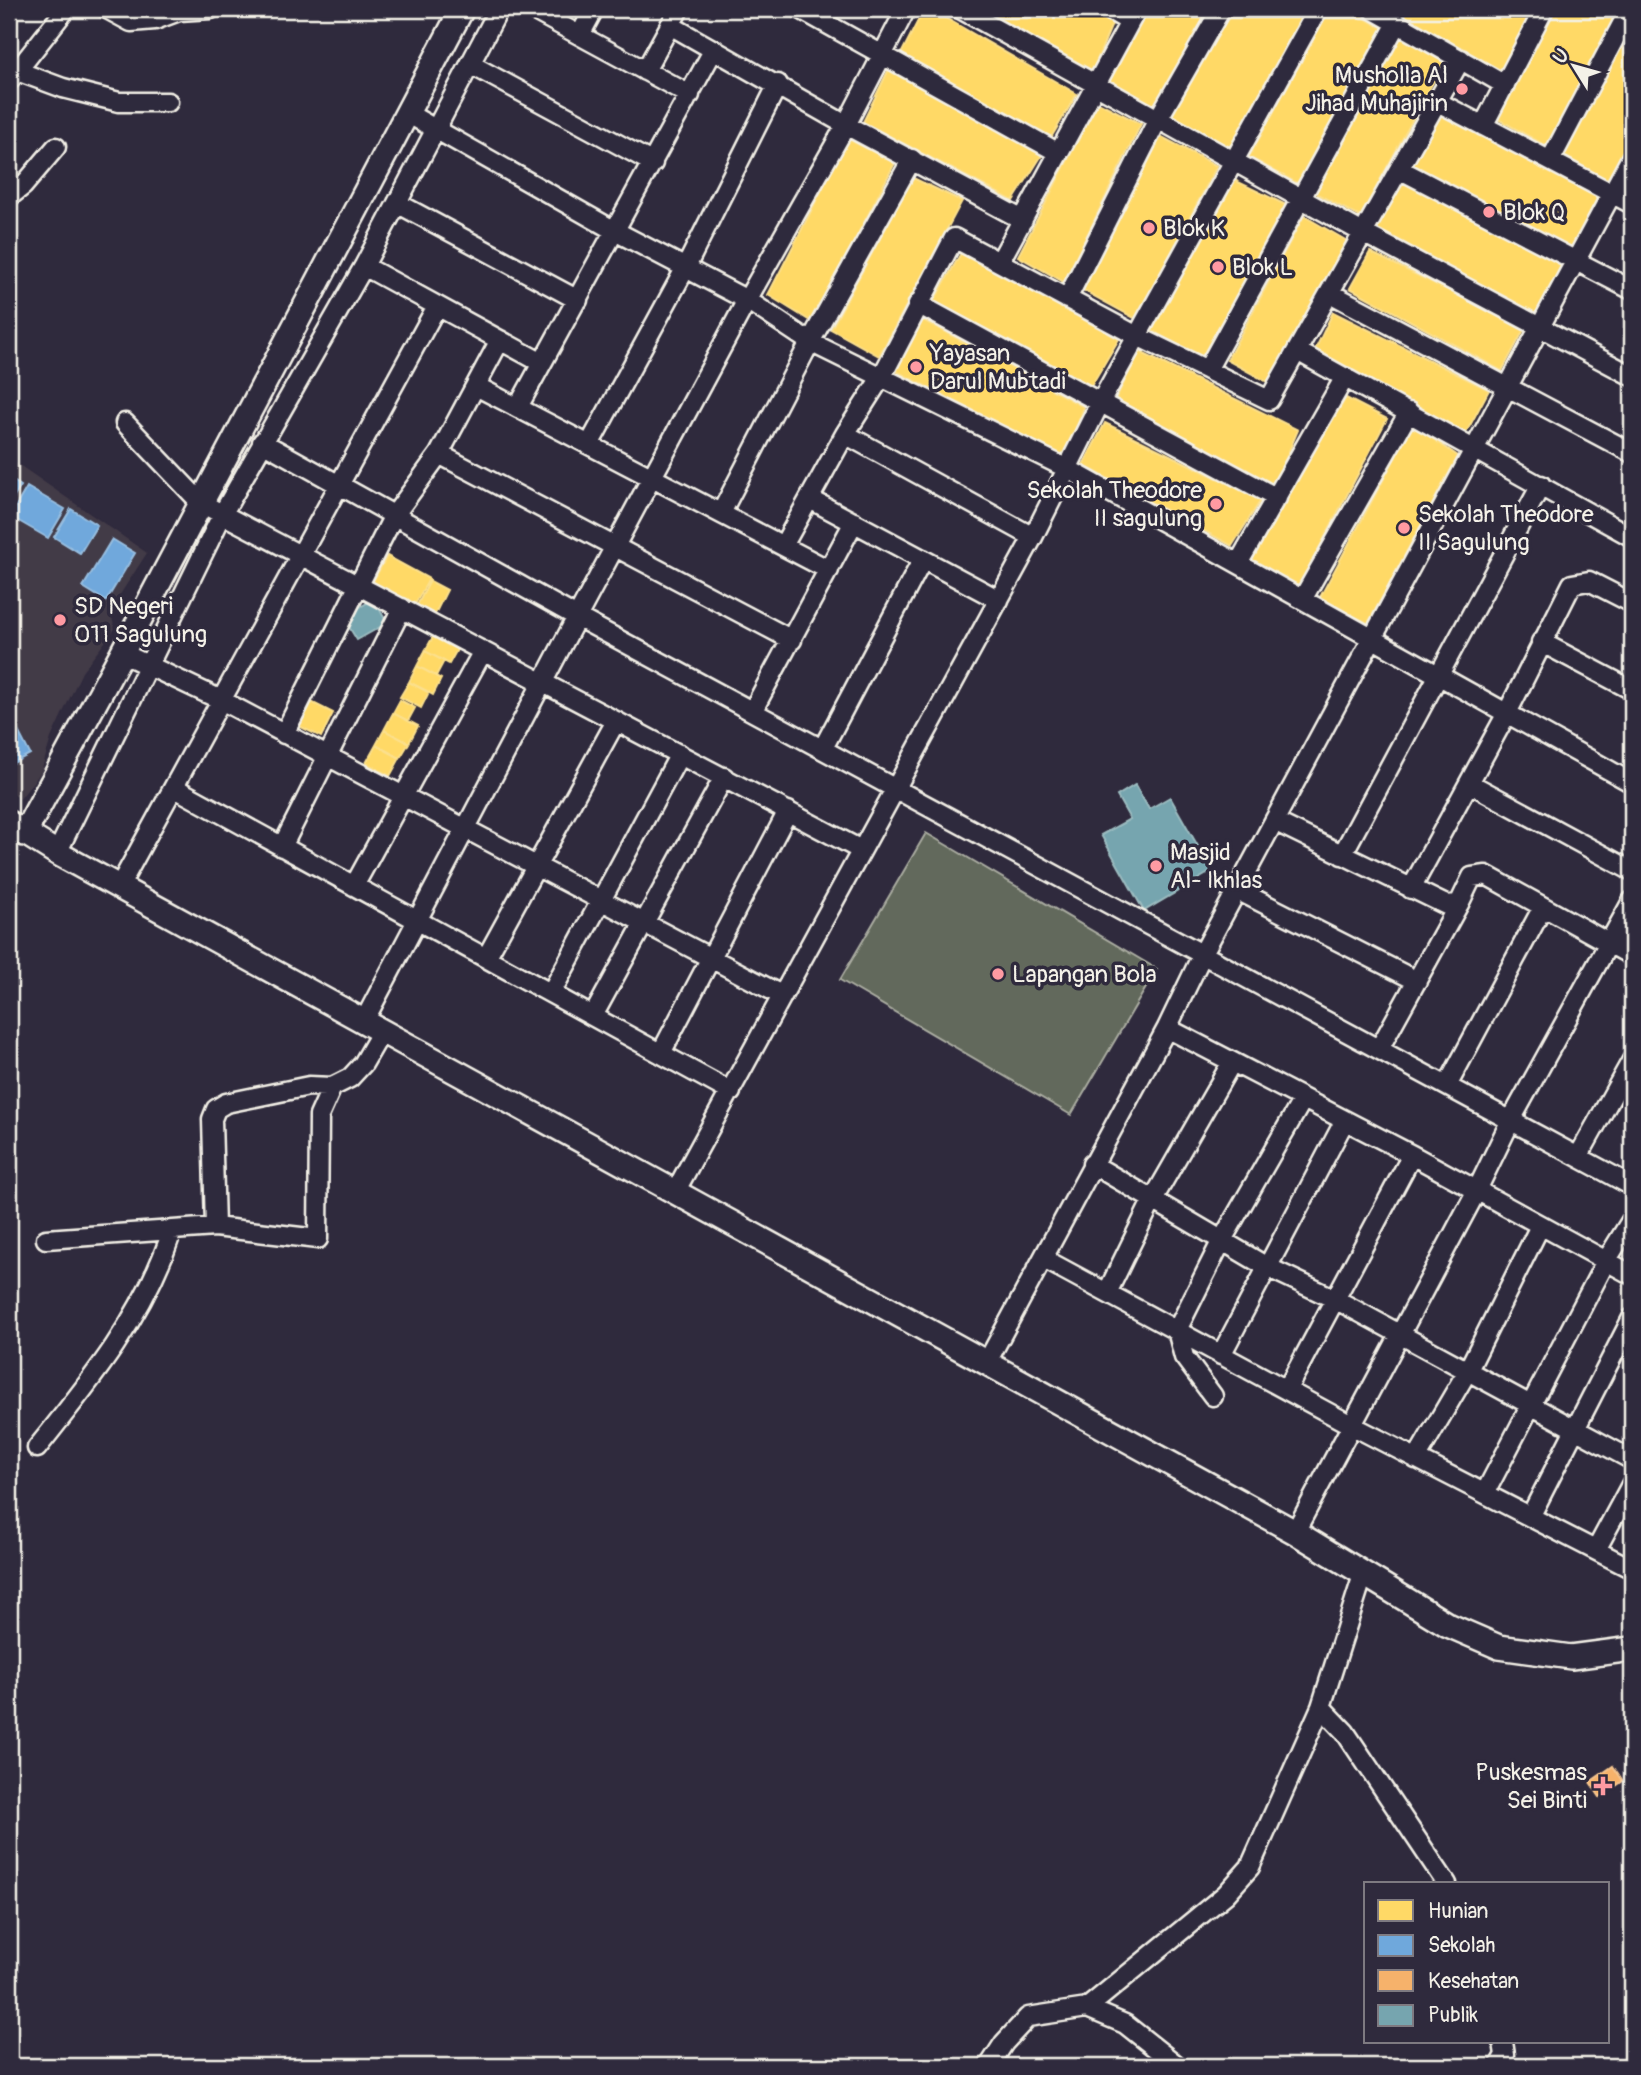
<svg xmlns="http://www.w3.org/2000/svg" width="1641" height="2075" font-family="Pangolin,sans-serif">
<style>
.built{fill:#423a47}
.green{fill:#62695b;stroke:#abada2;stroke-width:2}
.homes{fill:#ffd966;stroke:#fce08d;stroke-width:2}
.schools{fill:#6fa8dc;stroke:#97bee0;stroke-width:2}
.health{fill:#f6b26b;stroke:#f5c590;stroke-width:2}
.public{fill:#76a5af;stroke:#9cbcc0;stroke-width:2}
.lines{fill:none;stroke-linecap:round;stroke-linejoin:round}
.minor-casing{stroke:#f4f1e8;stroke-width:23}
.tertiary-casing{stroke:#f4f1e8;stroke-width:28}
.minor{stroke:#2f2a3d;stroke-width:18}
.tertiary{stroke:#2f2a3d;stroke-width:23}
.poi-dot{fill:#ff9aa2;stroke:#2f2a3d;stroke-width:2.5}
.labels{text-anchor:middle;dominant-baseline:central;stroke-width:7;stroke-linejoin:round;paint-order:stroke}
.poi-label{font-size:24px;fill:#f4f1e8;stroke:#2f2a3d;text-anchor:start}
</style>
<rect width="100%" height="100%" fill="#2f2a3d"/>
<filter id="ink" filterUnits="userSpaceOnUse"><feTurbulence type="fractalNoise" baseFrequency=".0143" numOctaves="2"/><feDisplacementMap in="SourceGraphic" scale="14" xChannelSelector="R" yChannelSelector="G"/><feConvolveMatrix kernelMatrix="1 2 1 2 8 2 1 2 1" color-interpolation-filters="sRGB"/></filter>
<g filter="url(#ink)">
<!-- built -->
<path class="built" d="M9 458 147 553 110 610 115 629 82 672 51 738 41 772 20 799 9 791Z"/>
<!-- green -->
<path class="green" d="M926 833 1157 969 1071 1115 840 980Z"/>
<!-- homes -->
<path class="homes" d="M924 9H930L1077 94 1049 141 901 54Z
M977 9H1090L1113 22 1091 74Z
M1146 9H1213L1156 109 1107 79Z
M1229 9H1305L1230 152 1170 114Z
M1330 9H1348L1444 62 1360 217 1249 157Z
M1386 9H1536L1503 76Z
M1554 9H1632V141L1610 181 1496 118Z
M889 69 1042 155 1013 201 863 122Z
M1098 102 1141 124 1064 282 1018 256Z
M1439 112 1603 196 1536 319 1374 228Z
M1160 136 1217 166 1136 319 1083 290Z
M848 139 895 163 812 322 768 295Z
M913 178 962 201 879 356 831 329Z
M1232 179 1288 206 1201 358 1148 328Z
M1304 216 1349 242 1269 383 1227 360Z
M1370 252 1525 328 1502 371 1350 288Z
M961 253 1119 339 1091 386 934 301Z
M1333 312 1489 390 1466 433 1315 350Z
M921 319 1084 407 1065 457 894 370Z
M1140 352 1298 430 1274 486 1115 400Z
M1346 398 1387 419 1299 586 1249 559Z
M1105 423 1261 500 1232 546 1083 465Z
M1413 425 1458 456 1368 623 1319 599Z
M387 556 429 579 414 606 372 583Z
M430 581 447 590 434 616 416 607Z
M435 633 459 646 449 664 425 651Z
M425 651 444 661 436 676 417 666Z
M417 666 441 679 433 695 409 682Z
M409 682 429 692 421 708 400 697Z
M307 700 333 713 321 737 295 724Z
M400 700 415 708 408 721 393 713Z
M393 713 418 726 409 743 384 730Z
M384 730 409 743 400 758 376 745Z
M376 745 400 758 390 776 366 763Z"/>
<!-- schools -->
<path class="schools" d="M9 478 21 486 9 505Z
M27 487 65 509 48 538 10 516Z
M71 509 97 525 80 553 54 537Z
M112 539 135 553 106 601 83 587Z
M15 725 30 754 9 765V728Z"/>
<!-- health -->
<path class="health" d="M1613 1766 1623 1781 1600 1797 1590 1782Z"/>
<!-- public -->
<path class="public" d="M374 599 387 623 357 640 343 617Z
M1135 785 1149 809 1170 797 1212 871 1144 911 1101 835 1130 819 1117 796Z"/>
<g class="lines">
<defs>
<path id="minor" d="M107 9 131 22 155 20 179 11 211 9
M531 9 690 95
M800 9 1059 153
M960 9 1363 233 1632 376
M1108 9 1130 22
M1372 9 1505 85
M670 25 846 125 1023 220
M580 35 594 9
M470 64 653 163
M9 68 63 88 119 102H168
M645 71 679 9
M10 80 66 9
M1436 101 1632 204
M407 113 615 231 747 300 810 342 1068 469 1632 783
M1483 126 1544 9
M1550 161 1630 9
M1399 169 1632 290
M9 197 23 186 56 147
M397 203 578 300
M1000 261 1137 9
M364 266 542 363
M1330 293 1632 453
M1067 299 1158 119 1221 9
M918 304 1277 498
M1297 351 1632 537
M1207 370 1397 23
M476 386 829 570
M518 407 714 49
M125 423 201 503 861 850
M845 434 1033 537
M262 442 577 617 1632 1186
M589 445 685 269 778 84
M439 454 792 640
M810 499 999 600
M721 513 810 342 912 159
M783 546 845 434 882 376 954 238 1137 336 1269 400 1461 59
M1239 562 1345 377
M1303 598 1409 412
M1541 642 1632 690
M122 653 221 700 781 995
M753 710 854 522
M284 734 393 517 439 454 500 340
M823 748 923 559
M1469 783 1632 871
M175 788 731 1092
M1274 821 1446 905 1459 904 1472 877 1486 875 1632 956
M282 847 402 608
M57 853 223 513 364 266 499 9
M1342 855 1541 485
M354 886 483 651
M119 887 437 306
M1411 889 1506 715 1572 584 1589 581 1632 603
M1237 890 1417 981
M486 958 616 721
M551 993 680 754
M593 1016 724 777
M363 1023 577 617 747 300 846 125 906 9
M1167 1028 1412 1155 1632 1275
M1379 1049 1459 904
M661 1053 788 811
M1447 1086 1543 907
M1578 1157 1632 1060
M1092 1164 1267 1267 1335 1299 1632 1460
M675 1192 1033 537 1100 403 1318 9
M215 1227 318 1239 319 1116 332 1087
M46 1239 215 1227 212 1119 216 1109 226 1103 309 1086 332 1087 350 1078 363 1064 381 1033
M1044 1259 1353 1426 1632 1569
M1107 1293 1152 1201 1232 1062
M1221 1355 1344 1122
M987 1362 1167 1028 1203 953 1632 156
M1287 1389 1412 1155
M1213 1396 1184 1357 1177 1330 1222 1240 1303 1099
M37 1448C91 1381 145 1314 172 1231
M1416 1459 1467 1372 1540 1226
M1485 1493 1606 1261 1632 1219
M1530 1517 1632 1318
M1295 1532 1476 1192 1511 1120 1632 901
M1596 1550 1632 1483
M1321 1707 1345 1732 1447 1884
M1087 2008 1125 2024 1178 2066
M989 2066 1004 2043 1028 2017 1087 2008 1226 1894 1250 1867 1321 1707 1363 1575
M1499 2066 1505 2055 1503 2042"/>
<path id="tertiary" d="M9 823 57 853 1295 1532 1448 1625 1499 1647 1571 1657 1632 1649
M24 834 122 653 462 9"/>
</defs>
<!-- minor casing -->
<use href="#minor" class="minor-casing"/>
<!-- tertiary casing -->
<use href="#tertiary" class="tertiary-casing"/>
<!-- minor -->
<use href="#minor" class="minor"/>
<!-- tertiary -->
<use href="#tertiary" class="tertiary"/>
</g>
</g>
<!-- markers -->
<g class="poi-dot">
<circle cx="1462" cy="89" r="7"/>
<circle cx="1489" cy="212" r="7"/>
<circle cx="1149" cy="228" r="7"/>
<circle cx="1218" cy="267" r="7"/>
<circle cx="916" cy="367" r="7"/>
<circle cx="1216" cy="504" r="7"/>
<circle cx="1404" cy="528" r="7"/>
<circle cx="60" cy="620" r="7"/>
<circle cx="1156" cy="866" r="7"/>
<circle cx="998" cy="974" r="7"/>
<path d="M1599.5 1775.5h7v7h7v7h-7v7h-7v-7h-7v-7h7z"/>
</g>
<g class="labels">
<!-- poi labels -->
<g class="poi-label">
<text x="1448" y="75" text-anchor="end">Musholla Al<tspan x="1448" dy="28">Jihad Muhajirin</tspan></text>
<text x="1503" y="212">Blok Q</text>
<text x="1163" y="228">Blok K</text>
<text x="1232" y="267">Blok L</text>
<text x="930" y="353">Yayasan<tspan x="930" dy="28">Darul Mubtadi</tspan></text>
<text x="1202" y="490" text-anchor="end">Sekolah Theodore<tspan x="1202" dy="28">II sagulung</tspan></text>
<text x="1418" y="514">Sekolah Theodore<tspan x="1418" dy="28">II Sagulung</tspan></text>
<text x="74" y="606">SD Negeri<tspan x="74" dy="28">011 Sagulung</tspan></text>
<text x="1170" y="852">Masjid<tspan x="1170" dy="28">Al- Ikhlas</tspan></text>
<text x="1012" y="974">Lapangan Bola</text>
<text x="1587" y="1772" text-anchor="end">Puskesmas<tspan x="1587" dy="28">Sei Binti</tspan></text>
</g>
</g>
<!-- margin -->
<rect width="1641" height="2075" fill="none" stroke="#2f2a3d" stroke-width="35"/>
<rect x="18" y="18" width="1606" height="2040" fill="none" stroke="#f4f1e8" stroke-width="2.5" filter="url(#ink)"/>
<!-- legend -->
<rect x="1364" y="1882" width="245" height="161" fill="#2f2a3d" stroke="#7e7a81" stroke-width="2"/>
<rect x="1378" y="1900" width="35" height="21" fill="#ffd966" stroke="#7e7a81" stroke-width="2"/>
<text x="1428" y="1918" font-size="21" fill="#f4f1e8">Hunian</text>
<rect x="1378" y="1935" width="35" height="21" fill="#6fa8dc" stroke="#7e7a81" stroke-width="2"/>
<text x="1428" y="1952" font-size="21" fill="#f4f1e8">Sekolah</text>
<rect x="1378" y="1970" width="35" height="21" fill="#f6b26b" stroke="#7e7a81" stroke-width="2"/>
<text x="1428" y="1988" font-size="21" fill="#f4f1e8">Kesehatan</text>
<rect x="1378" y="2005" width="35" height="21" fill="#76a5af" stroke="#7e7a81" stroke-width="2"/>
<text x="1428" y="2022" font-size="21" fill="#f4f1e8">Publik</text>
<!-- north arrow -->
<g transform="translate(1574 66) rotate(307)" stroke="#2f2a3d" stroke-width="5" paint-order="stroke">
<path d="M0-5L12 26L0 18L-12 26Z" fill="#f4f1e8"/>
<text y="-10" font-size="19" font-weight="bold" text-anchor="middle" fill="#f4f1e8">U</text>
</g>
</svg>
